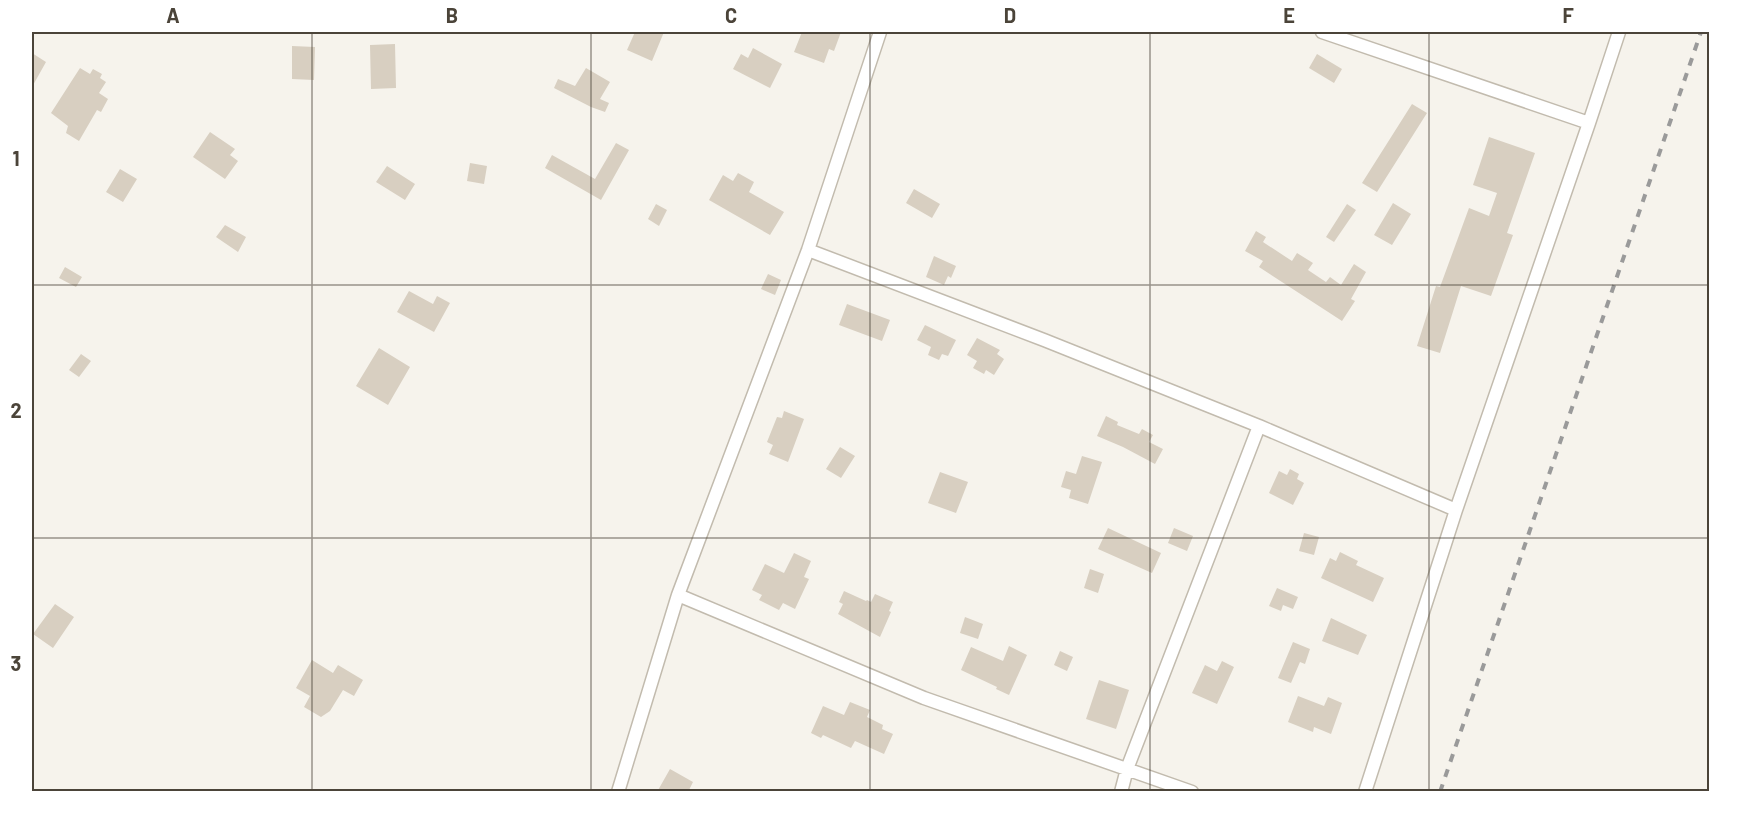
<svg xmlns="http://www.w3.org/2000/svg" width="1741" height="823" font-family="Barlow,sans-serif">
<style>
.building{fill:#d8cfc1}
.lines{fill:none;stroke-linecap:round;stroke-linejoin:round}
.street-casing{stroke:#c2bbae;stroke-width:15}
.street{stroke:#fff;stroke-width:12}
.rail{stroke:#9a9a9a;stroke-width:4;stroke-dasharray:8 8;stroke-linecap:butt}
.grid{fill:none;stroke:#4b4439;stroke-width:1.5;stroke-opacity:0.55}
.neatline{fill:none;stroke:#4b4439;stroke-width:2}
.grid-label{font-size:20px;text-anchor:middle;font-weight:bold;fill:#4b4439}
</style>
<rect width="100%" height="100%" fill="#f6f3ec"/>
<!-- building -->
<path class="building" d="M635 32H664L652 61 627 50Z
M802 32H841L834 51 829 49 824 63 794 52Z
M395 44 396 88 371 89 370 45Z
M292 46 315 47 314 80 292 79Z
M753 48 782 64 770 88 733 69 741 54 748 58Z
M32 53 46 62 32 87Z
M1317 54 1342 69 1334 83 1309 68Z
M80 68 90 74 93 69 102 74 100 78 106 82 99 93 108 99 101 112 97 110 79 141 66 133 68 126 51 113Z
M586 68 610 82 600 99 609 103 605 112 591 107 554 88 558 79 575 86Z
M1412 104 1427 113 1377 192 1362 183Z
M210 132 235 149 230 155 238 161 225 179 193 157Z
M1489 137 1535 153 1507 233 1513 235 1491 296 1461 286 1440 353 1417 346 1436 286 1440 287 1469 208 1489 216 1497 193 1473 185Z
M616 143 629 150 601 200 545 168 552 155 595 179Z
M470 163 487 166 484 184 467 181Z
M387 166 415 184 405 200 376 182Z
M120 169 137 179 123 202 106 192Z
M738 173 754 182 749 192 784 212 770 235 709 200 723 175 733 181Z
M914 189 940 204 932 218 906 203Z
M1393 203 1411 214 1392 245 1374 235Z
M656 204 667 210 659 226 648 219Z
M1347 204 1356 210 1334 242 1326 237Z
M225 225 246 237 238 252 216 237Z
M1256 231 1266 237 1263 242 1292 261 1297 253 1313 263 1308 270 1326 282 1330 277 1341 285 1354 264 1366 272 1351 299 1355 301 1342 321 1259 267 1263 261 1245 251Z
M934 256 956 266 951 278 948 276 944 285 926 277Z
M65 267 82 277 76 287 59 278Z
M768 274 781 280 775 295 761 289Z
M409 291 433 304 437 296 450 303 434 332 397 312Z
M847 304 890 320 882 341 839 325Z
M925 325 956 340 948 356 942 354 939 360 928 355 931 347 917 340Z
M977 338 1000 350 997 354 1004 359 994 375 986 370 984 374 973 368 977 361 967 355Z
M379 348 410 367 388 405 356 386Z
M81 354 91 361 79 377 69 370Z
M784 411 804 419 788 462 769 454 773 445 767 442 777 417 782 418Z
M1106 416 1118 422 1117 425 1139 434 1142 429 1153 435 1149 442 1163 449 1155 464 1123 447 1097 436Z
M840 447 855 456 841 478 826 469Z
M1082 456 1102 462 1088 504 1069 498 1071 490 1061 487 1066 471 1076 474Z
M1290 469 1299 474 1297 479 1304 483 1293 505 1269 493 1279 471 1287 475Z
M940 472 968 482 956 513 928 503Z
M1108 528 1161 553 1152 573 1098 549Z
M1174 528 1193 536 1187 551 1168 543Z
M1304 533 1319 537 1314 555 1299 551Z
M1340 552 1358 561 1356 565 1384 578 1373 602 1321 578 1330 558 1336 561Z
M794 553 811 561 804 577 809 579 795 609 783 603 779 610 759 600 762 595 752 590 765 564 784 573Z
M1090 569 1104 574 1098 593 1084 588Z
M1277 588 1298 597 1293 609 1283 605 1281 611 1269 606Z
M844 591 866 601 867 600 871 602 875 594 893 602 889 611 891 612 880 637 838 614 843 604 839 602Z
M55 604 74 617 53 648 33 634Z
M965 617 983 624 978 639 960 633Z
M1331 618 1367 635 1358 655 1322 641Z
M1293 642 1310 649 1305 664 1300 662 1291 683 1278 678Z
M1009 646 1027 655 1009 695 996 689 997 687 961 670 971 647 1003 661Z
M1060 651 1073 657 1067 671 1054 665Z
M312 660 333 673 338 665 363 680 354 696 343 690 330 711 321 717 304 707 310 696 296 688Z
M1222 661 1234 667 1217 704 1192 693 1205 665 1217 671Z
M1099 680 1129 690 1116 729 1086 719Z
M1298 696 1324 706 1328 697 1342 703 1331 734 1314 727 1313 732 1288 722Z
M850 702 870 710 867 717 883 725 882 729 893 734 884 754 855 741 851 748 823 735 821 738 811 733 823 706 844 715Z
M670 769 693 782 688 792H657Z"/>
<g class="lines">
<defs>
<path id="street" d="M880 32 808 250 678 595 924 698 1192 792
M1322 32 1589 123
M808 250 1044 340 1259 426 1456 510
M618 792 678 595
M1121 792 1127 769 1259 426
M1365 792 1456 510 1589 123 1619 32"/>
</defs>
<!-- street casing -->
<use href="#street" class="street-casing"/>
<!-- street -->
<use href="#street" class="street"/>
<!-- rail -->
<path class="rail" d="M1440 792 1701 32"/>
</g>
<!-- grid -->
<path class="grid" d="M312 32V792M591 32V792M870 32V792M1150 32V792M1429 32V792M32 285H1710M32 538H1710"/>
<!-- border -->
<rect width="1741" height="823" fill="none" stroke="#ffffff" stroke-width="66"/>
<rect x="33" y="33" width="1675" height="757" class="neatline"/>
<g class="grid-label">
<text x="173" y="23">A</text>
<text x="452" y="23">B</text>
<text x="731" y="23">C</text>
<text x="1010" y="23">D</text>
<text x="1289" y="23">E</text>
<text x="1568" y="23">F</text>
<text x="16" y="166">1</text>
<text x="16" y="418">2</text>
<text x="16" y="671">3</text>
</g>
</svg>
